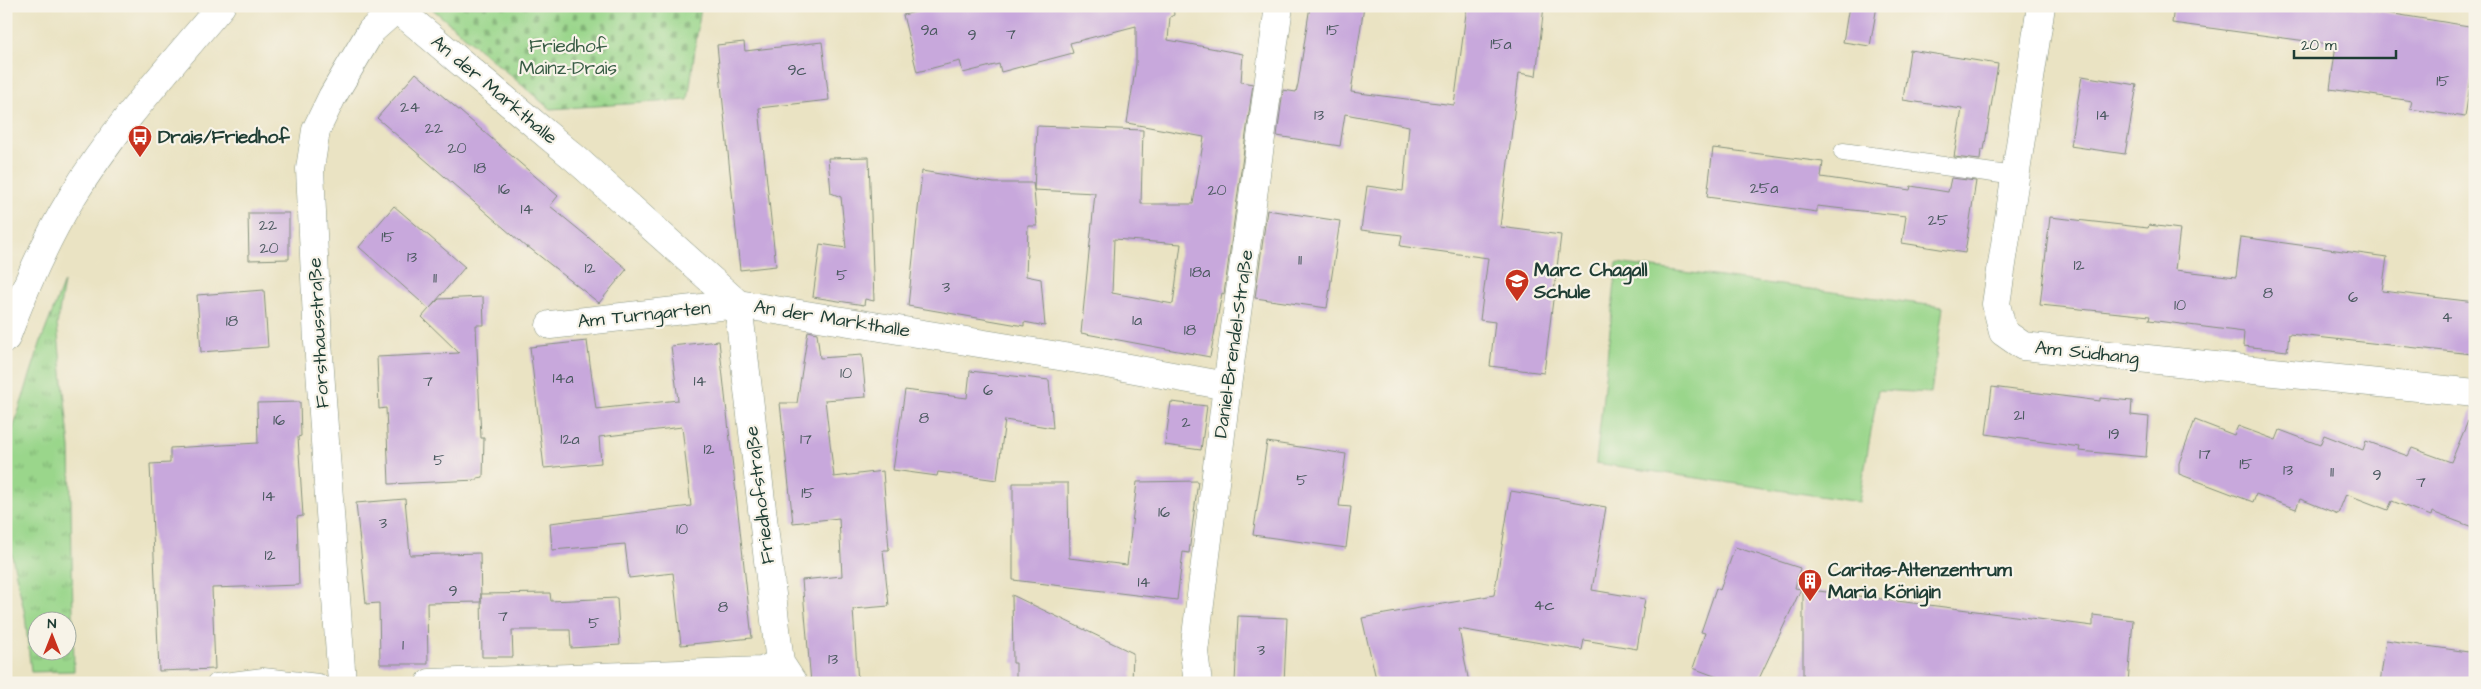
<svg xmlns="http://www.w3.org/2000/svg" width="2481" height="689" font-family="'Architects Daughter',sans-serif">
<style>
.grass{fill:url(#grass-tufts);stroke:#5c8a60;fill-rule:evenodd}
.cemetery{fill:url(#cemetery-stones);stroke:#5c8a60}
.park{fill:#9ad68b;stroke:#5c8a60}
.building{fill:#c8a8dc;fill-rule:evenodd}
.lines{fill:none;stroke-linecap:round;stroke-linejoin:round}
.lane-casing{stroke:#84907c;stroke-width:19}
.street-casing{stroke:#84907c;stroke-width:29}
.secondary-casing{stroke:#84907c;stroke-width:29}
.lane{stroke:#fff;stroke-width:18}
.street{stroke:#fff;stroke-width:28}
.secondary{stroke:#fff;stroke-width:28}
.labels{text-anchor:middle;dominant-baseline:central;stroke-width:4.5;stroke-linejoin:round;paint-order:stroke}
.number-label{font-size:16px;fill:#49585e}
.park-label{font-size:19px;fill:#385c45;stroke:#f7f3e8}
.street-label{font-size:19px;fill:#1f3d34;stroke:#f7f3e8}
.poi-label{font-size:19px;font-weight:bold;fill:#1f3d34;stroke:#f7f3e8;text-anchor:start}
</style>
<defs>
<pattern id="grass-tufts" width="24" height="20" patternUnits="userSpaceOnUse" patternTransform="scale(1.25)"><rect width="24" height="20" fill="#9ad68b"/><path d="M3 7l-1-3M5 7V3M7 7l1-3M15 17l-1-3M17 17v-4M19 17l1-3" fill="none" stroke="#7daf72"/></pattern>
<pattern id="cemetery-stones" width="16" height="16" patternUnits="userSpaceOnUse" patternTransform="scale(1.25)"><rect width="16" height="16" fill="#9ad68b"/><path d="M2 7V4a2 2 0 0 1 4 0v3zM10 15v-3a2 2 0 0 1 4 0v3z" fill="#7daf72"/></pattern>
</defs>
<rect width="100%" height="100%" fill="#f7f3e8"/>
<filter id="ink" filterUnits="userSpaceOnUse"><feTurbulence type="fractalNoise" baseFrequency=".02" numOctaves="2"/><feDisplacementMap in="SourceGraphic" scale="10" xChannelSelector="R" yChannelSelector="G"/><feConvolveMatrix kernelMatrix="1 2 1 2 8 2 1 2 1" color-interpolation-filters="sRGB"/></filter>
<filter id="wash" filterUnits="userSpaceOnUse"><feTurbulence type="fractalNoise" baseFrequency=".0096" numOctaves="4" result="noise"/><feDisplacementMap in="SourceGraphic" scale="20" xChannelSelector="R" yChannelSelector="G"/><feGaussianBlur stdDeviation="1.12" result="paint"/><feColorMatrix in="noise" values="0 0 0 0 0 0 0 0 0 0 0 0 0 0 0 0 0 1.4 0 .05"/><feComposite in="paint" operator="in"/></filter>
<g filter="url(#wash)">
<rect width="100%" height="100%" fill="#eae3c3"/>
<!-- grass -->
<path class="grass" d="M64 282 57 325 70 448 74 671 31 672 25 615 6 529 12 432 41 341ZM38 622H68V652H38Z"/>
<!-- cemetery -->
<path class="cemetery" d="M429 6H701L688 100 550 109Z"/>
<!-- park -->
<path class="park" d="M1617 263 1943 307 1931 393 1878 390 1859 502 1596 463Z"/>
<g id="blocks">
<!-- building -->
<path class="building" d="M939 6H1173L1174 15 1170 17 1168 40 1243 54 1241 82 1253 84 1224 294 1222 293 1210 357 1081 333 1095 193 1034 190 1037 226H1028L1026 276 1041 279 1045 326 1024 322V326L908 306 922 171 994 183H1033L1034 190 1037 126 1143 130 1141 204H1193L1204 137 1127 123 1136 64V26L1070 43 1073 53 1001 72 999 64 963 73 960 61 917 72 903 15ZM1114 239 1181 244 1173 304 1112 293Z
M1310 6H1364L1351 92 1454 105 1467 6H1544L1536 76 1519 73 1500 227 1561 235 1544 373 1490 366 1495 322 1480 320 1488 258 1400 246 1402 235 1361 230 1367 186 1403 191 1409 126 1345 114 1340 146 1277 136 1283 90 1296 92 1298 84Z
M1849 6H1877L1870 46 1843 42Z
M2174 6H2344L2475 27V53L2465 117 2410 109 2412 101 2330 89 2336 45 2172 23Z
M744 42 745 51 822 42 829 100 759 108 776 266 740 270 717 45Z
M1910 50 1998 64 1984 150H1981L1980 160 1954 157 1962 109 1903 100Z
M416 73 558 196 550 206 627 269 599 303 527 246V248L377 118Z
M2082 76 2137 85 2125 154 2070 146Z
M1713 148 1823 162 1821 177 1910 190 1911 186 1948 192 1951 178 1976 181 1965 253 1902 243 1906 216 1817 206V212L1707 197Z
M869 157 874 301 865 299 864 305 813 297 820 244 846 248 841 197 831 193 828 158Z
M394 206 465 267 430 308 439 299 483 297 484 325H476L481 438H484L483 477 477 478V480L389 484 386 408 379 409 377 357 459 353 422 317 429 309 359 247Z
M1267 210 1340 221 1327 308 1255 298Z
M248 213H289V259L249 260Z
M2050 217 2148 228 2149 225 2180 229 2175 270 2236 277 2241 237 2387 257 2382 291 2475 302 2472 354 2289 334 2287 351 2243 346 2244 332 2149 320 2150 316 2040 305Z
M264 290 268 347 201 352 197 295Z
M808 331 817 333 820 358 862 355 866 397 825 400 834 477 883 471 889 550H883L889 606 853 609 858 683H811L802 580 842 576 839 518 793 523 780 403H797Z
M587 341 596 409 678 400 671 346 719 341 752 638 681 645 673 573 629 578 625 544 552 550 550 523 691 506 682 427 599 437 601 463 544 468 530 347Z
M970 371 1049 380 1053 428 1005 420 997 480 938 472 937 476 893 470 905 390 967 398Z
M1992 387 2100 401V398L2132 401 2131 415 2149 417 2146 457 2079 451 2080 447 1986 434Z
M300 402 301 436 298 437 303 516 297 517 299 585 212 588 215 669 159 671 150 464 170 463V448L258 443 257 403Z
M1171 402 1207 406 1201 450 1165 445Z
M2473 409 2475 528 2432 512 2431 516 2392 501 2388 510 2346 494 2338 514 2300 499 2296 509 2256 494 2253 502 2179 474V463L2195 420 2234 435 2238 426 2276 440 2280 430 2320 445 2324 435 2363 450 2366 441 2408 456 2412 448 2451 462Z
M1267 442 1346 454 1339 506 1351 507 1346 548 1253 535Z
M1198 481 1189 553 1183 552 1177 600 1013 580V483H1068L1069 558 1127 565 1137 482Z
M1511 491 1606 507 1592 590 1645 599 1637 649 1584 640 1582 650 1459 629 1469 683H1377L1362 618 1494 595Z
M405 499 410 555 480 553 481 602 427 603 428 664H380L379 603 366 604 356 503Z
M1735 547 1800 568 1795 588 1801 589 1757 683H1733L1693 668 1705 633 1701 632 1716 588 1720 590Z
M1803 589 2093 626V615L2133 620 2128 683H1870L1803 676Z
M550 593 551 601 617 598 620 645 571 648 570 630H512L513 657H482L481 594Z
M1012 595 1133 653 1132 683H1016V663H1013Z
M1238 616 1287 618 1284 683H1235Z
M2386 640 2475 653V683H2380Z"/>
</g>
</g>
<g filter="url(#ink)">
<use href="#blocks" fill-opacity="0" stroke="#84907c" stroke-width="1"/>
<g class="lines">
<defs>
<path id="lane" d="M1843 152 2015 176
M216 683 263 677 319 683"/>
<path id="street" d="M394 6 576 159 738 304 1096 362 1227 386
M2041 6 1996 304 2003 332 2023 346 2475 393
M550 325 738 304 780 663 793 683
M342 683 318 342 310 169 316 130 332 97 371 31 397 8
M430 683 762 671 780 663
M1198 683 1194 652 1227 386 1279 6"/>
<path id="secondary" d="M6 338C24 289 45 241 72 197 114 128 169 68 221 6"/>
</defs>
<!-- lane casing -->
<use href="#lane" class="lane-casing"/>
<!-- street casing -->
<use href="#street" class="street-casing"/>
<!-- secondary casing -->
<use href="#secondary" class="secondary-casing"/>
<!-- lane -->
<use href="#lane" class="lane"/>
<!-- street -->
<use href="#street" class="street"/>
<!-- secondary -->
<use href="#secondary" class="secondary"/>
</g>
</g>
<!-- icons -->
<defs>
<symbol id="bus-pin" viewBox="-11 -11 22 30"><path d="M0 17L-7.5 6A9.5 9.5 0 1 1 7.5 6Z" fill="#c8321e" stroke="#f7f3e8"/><path d="M-5-6H5V4H4V6H2V4H-2V6H-4V4H-5ZM-3.5-4V0h7V-4ZM-3.5 1.2v1.5H-2V1.2ZM2 1.2v1.5H3.5V1.2Z" fill="#fff"/></symbol>
<symbol id="school-pin" viewBox="-11 -11 22 30"><path d="M0 17L-7.5 6A9.5 9.5 0 1 1 7.5 6Z" fill="#c8321e" stroke="#f7f3e8"/><path d="M0-5L7-2L0 1L-7-2ZM-4 1L0 2.5L4 1V4Q0 6-4 4Z" fill="#fff"/></symbol>
<symbol id="building-pin" viewBox="-11 -11 22 30"><path d="M0 17L-7.5 6A9.5 9.5 0 1 1 7.5 6Z" fill="#c8321e" stroke="#f7f3e8"/><path d="M-4-6H4V6H1V3H-1V6H-4ZM-2.5-4.3h1.7v1.8h-1.7ZM.8-4.3h1.7v1.8H.8ZM-2.5-1h1.7V.8h-1.7ZM.8-1h1.7V.8H.8Z" fill="#fff"/></symbol>
</defs>
<g fill-rule="evenodd">
<use href="#bus-pin" x="126" y="123" width="28" height="38"/>
<use href="#school-pin" x="1503" y="267" width="28" height="38"/>
<use href="#building-pin" x="1796" y="567" width="28" height="38"/>
</g>
<g class="labels">
<!-- number labels -->
<g class="number-label">
<text x="929" y="30">9a</text>
<text x="1333" y="30">15</text>
<text x="1011" y="34">7</text>
<text x="972" y="35">9</text>
<text x="1501" y="44">15a</text>
<text x="797" y="70">9c</text>
<text x="2443" y="81">15</text>
<text x="410" y="107">24</text>
<text x="1319" y="115">13</text>
<text x="2103" y="115">14</text>
<text x="434" y="128">22</text>
<text x="457" y="148">20</text>
<text x="480" y="168">18</text>
<text x="1764" y="188">25a</text>
<text x="504" y="189">16</text>
<text x="1217" y="190">20</text>
<text x="527" y="209">14</text>
<text x="1938" y="220">25</text>
<text x="268" y="225">22</text>
<text x="388" y="237">15</text>
<text x="269" y="248">20</text>
<text x="412" y="257">13</text>
<text x="1300" y="260">11</text>
<text x="2079" y="265">12</text>
<text x="590" y="268">12</text>
<text x="1200" y="272">18a</text>
<text x="842" y="275">5</text>
<text x="435" y="278">11</text>
<text x="946" y="287">3</text>
<text x="2268" y="293">8</text>
<text x="2353" y="297">6</text>
<text x="2180" y="305">10</text>
<text x="2447" y="317">4</text>
<text x="1137" y="320">1a</text>
<text x="232" y="321">18</text>
<text x="1190" y="330">18</text>
<text x="846" y="373">10</text>
<text x="563" y="378">14a</text>
<text x="428" y="381">7</text>
<text x="700" y="381">14</text>
<text x="988" y="390">6</text>
<text x="2019" y="415">21</text>
<text x="924" y="418">8</text>
<text x="279" y="420">16</text>
<text x="1186" y="422">2</text>
<text x="2114" y="434">19</text>
<text x="570" y="439">12a</text>
<text x="806" y="439">17</text>
<text x="709" y="449">12</text>
<text x="2205" y="454">17</text>
<text x="439" y="460">5</text>
<text x="2246" y="464">15</text>
<text x="2288" y="470">13</text>
<text x="2332" y="472">11</text>
<text x="2377" y="475">9</text>
<text x="1302" y="480">5</text>
<text x="2421" y="482">7</text>
<text x="808" y="493">15</text>
<text x="269" y="496">14</text>
<text x="1164" y="512">16</text>
<text x="383" y="523">3</text>
<text x="682" y="529">10</text>
<text x="270" y="555">12</text>
<text x="1144" y="582">14</text>
<text x="453" y="591">9</text>
<text x="1544" y="605">4c</text>
<text x="723" y="607">8</text>
<text x="503" y="616">7</text>
<text x="594" y="623">5</text>
<text x="403" y="645">1</text>
<text x="1261" y="650">3</text>
<text x="833" y="659">13</text>
</g>
<!-- park labels -->
<g class="park-label">
<text x="568" y="46">Friedhof<tspan x="568" dy="22">Mainz-Drais</tspan></text>
</g>
<!-- street labels -->
<g class="street-label">
<text transform="translate(494 90) rotate(40)">An der Markthalle</text>
<text transform="translate(644 315) rotate(-6)">Am Turngarten</text>
<text transform="translate(832 319) rotate(9)">An der Markthalle</text>
<text transform="translate(319 333) rotate(-93)">Forsthausstraße</text>
<text transform="translate(1234 344) rotate(-82)">Daniel-Brendel-Straße</text>
<text transform="translate(2087 353) rotate(6)">Am Südhang</text>
<text transform="translate(760 495) rotate(-97)">Friedhofstraße</text>
</g>
<!-- poi labels -->
<g class="poi-label">
<text x="158" y="137">Drais/Friedhof</text>
<text x="1534" y="270">Marc Chagall<tspan x="1534" dy="22">Schule</tspan></text>
<text x="1828" y="570">Caritas-Altenzentrum<tspan x="1828" dy="22">Maria Königin</tspan></text>
</g>
</g>
<!-- margin -->
<rect width="2481" height="689" fill="none" stroke="#f7f3e8" stroke-width="25"/>
<!-- north arrow -->
<g transform="translate(52 636)"><circle r="24" fill="#f7f3e8" stroke="#a1aaa0"/>
<path d="M0-4L9 19L0 12L-9 19Z" fill="#c8321e"/>
<text y="-8" font-size="14" font-weight="bold" text-anchor="middle" fill="#1f3d34">N</text>
</g>
<!-- scale -->
<path d="M2294 50v8h102v-8" fill="none" stroke="#1f3d34" stroke-width="2.5"/>
<text x="2301" y="50" font-size="15" fill="#1f3d34" stroke="#f7f3e8" stroke-width="4" paint-order="stroke">20 m</text>
</svg>
